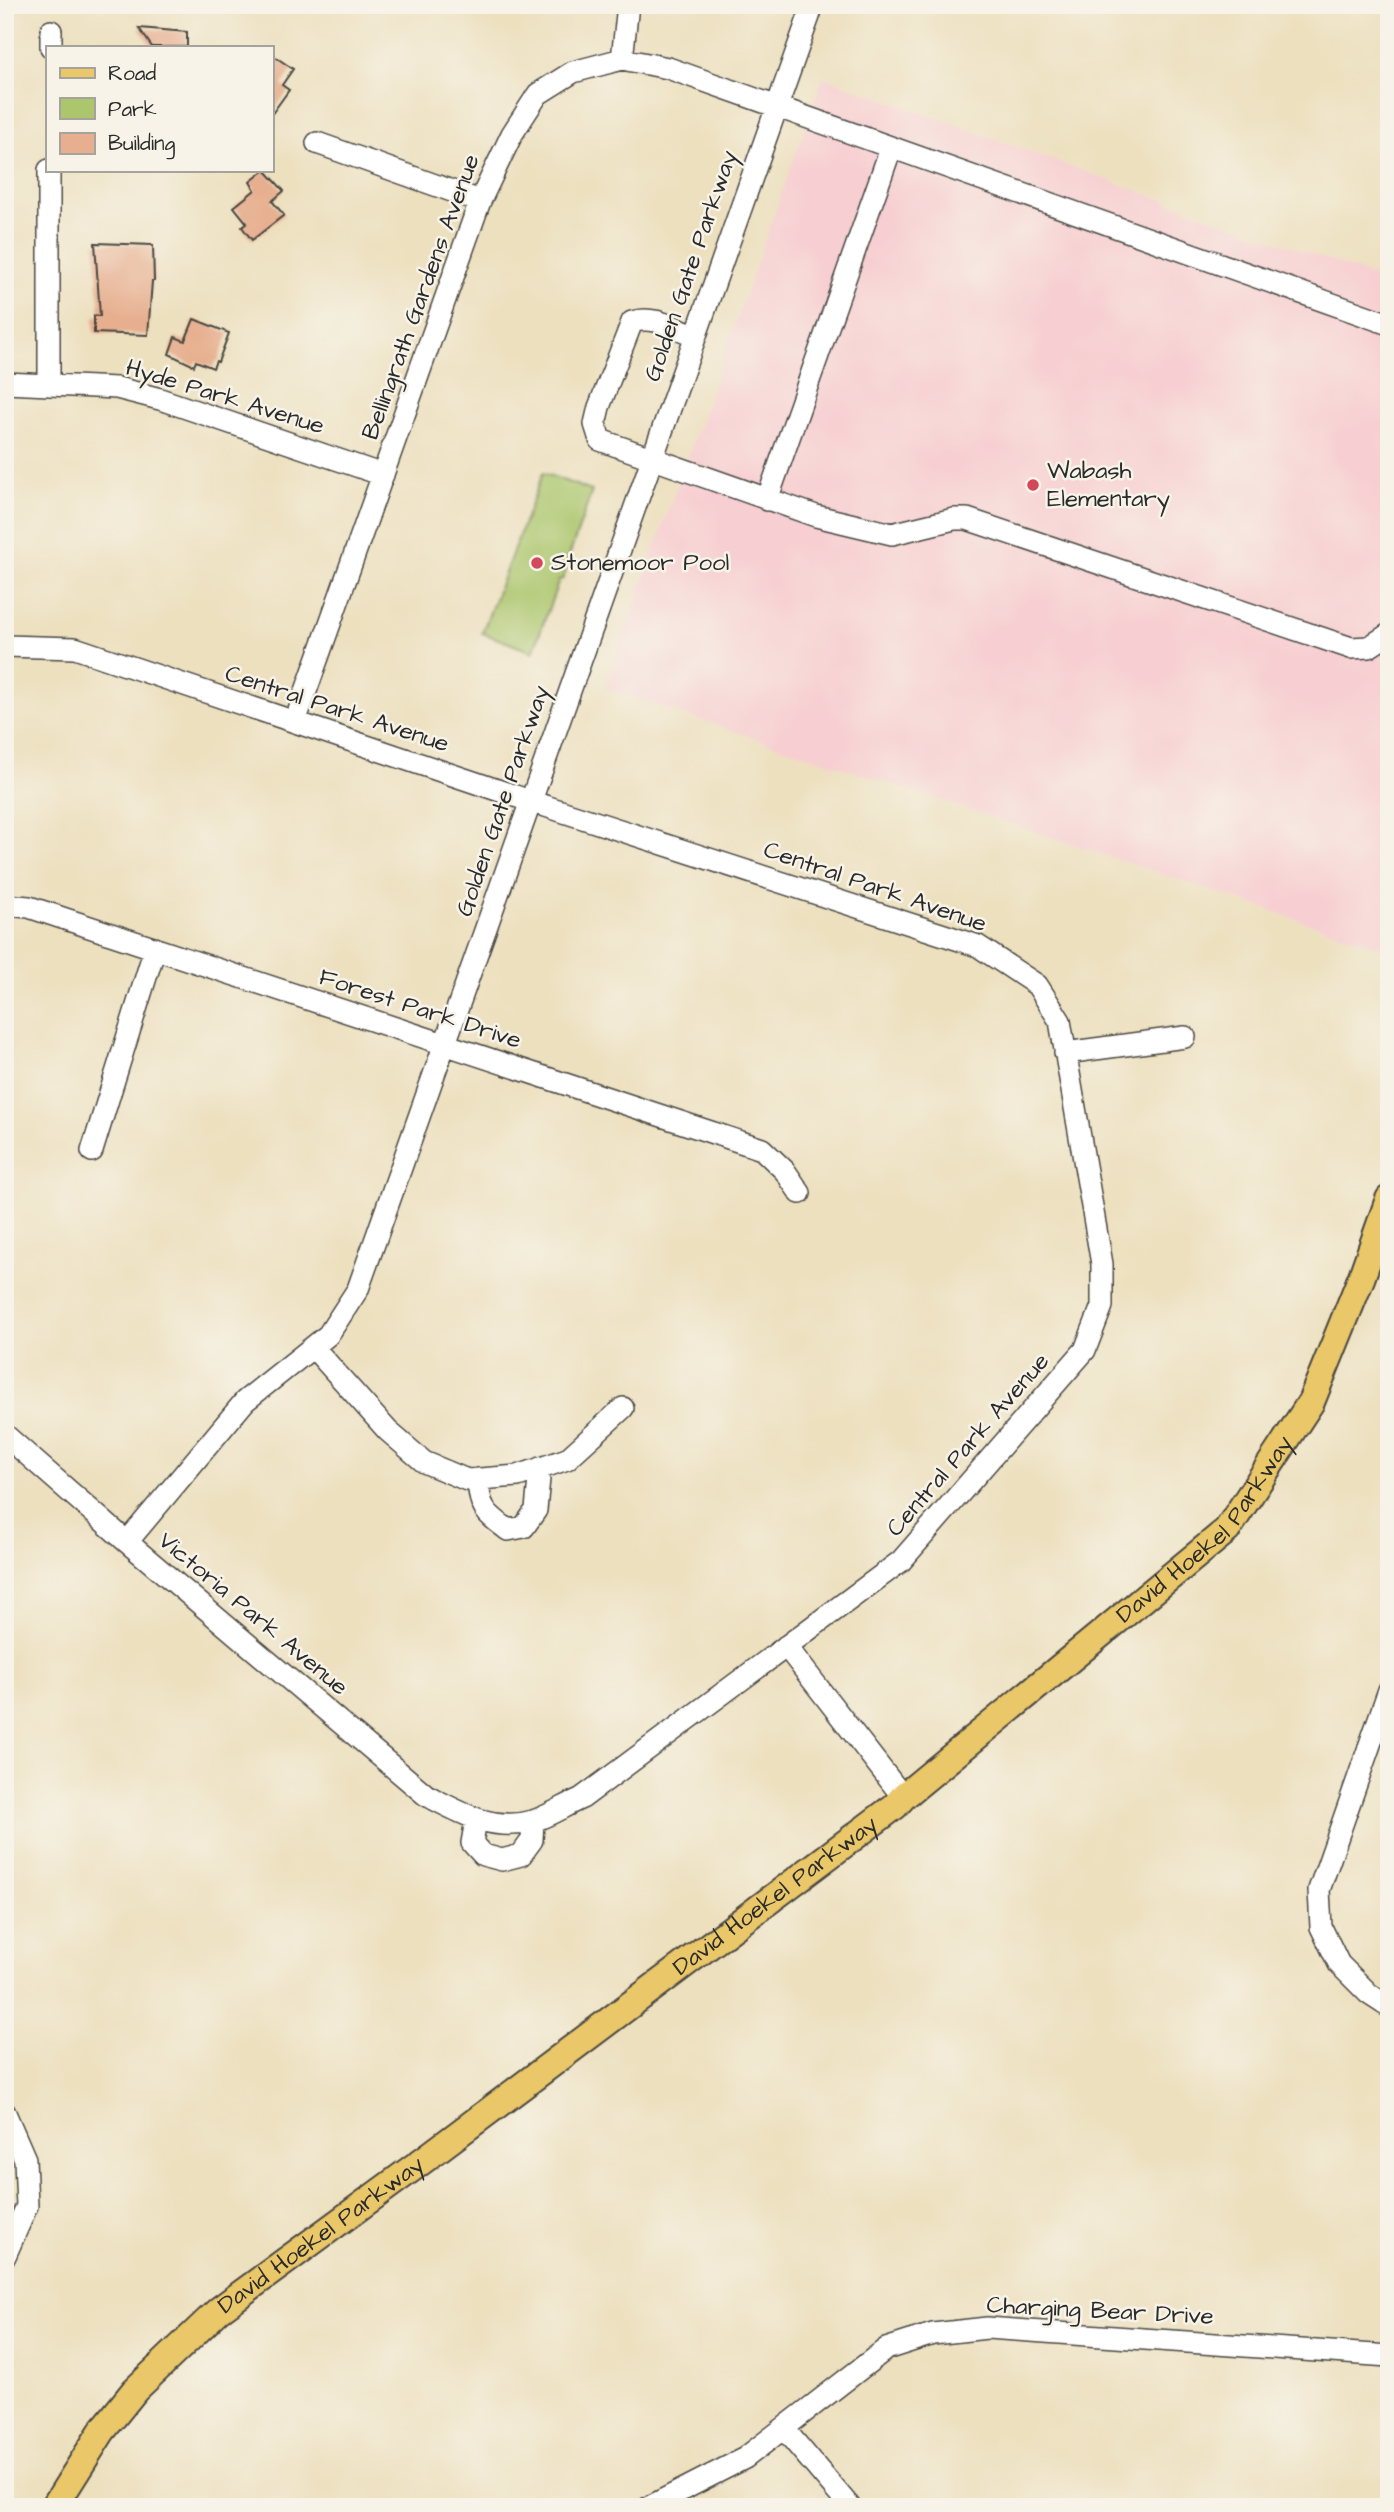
<svg xmlns="http://www.w3.org/2000/svg" width="1394" height="2512" font-family="'Architects Daughter',sans-serif">
<style>
.built{fill:#f7cfd2}
.green{fill:#acc66d;stroke:#6c784c;stroke-width:2}
.building{fill:#e7af8f}
.lines{fill:none;stroke-linecap:round;stroke-linejoin:round}
.minor-casing{stroke:#484641;stroke-width:24}
.major-casing{stroke:#484641;stroke-width:30}
.minor{stroke:#fff;stroke-width:21}
.major{stroke:#eac769;stroke-width:26}
.poi-dot{fill:#d1495b;stroke:#f7f3e8;stroke-width:2.5}
.labels{text-anchor:middle;dominant-baseline:central;stroke-width:5;stroke-linejoin:round;paint-order:stroke}
.street-label{font-size:24px;fill:#2b2b2b;stroke:#f7f3e8}
.poi-label{font-size:24px;fill:#2b2b2b;stroke:#f7f3e8;text-anchor:start}
</style>
<rect width="100%" height="100%" fill="#f7f3e8"/>
<filter id="ink" filterUnits="userSpaceOnUse"><feTurbulence type="fractalNoise" baseFrequency=".0143" numOctaves="2"/><feDisplacementMap in="SourceGraphic" scale="14" xChannelSelector="R" yChannelSelector="G"/><feConvolveMatrix kernelMatrix="1 2 1 2 8 2 1 2 1" color-interpolation-filters="sRGB"/></filter>
<filter id="wash" filterUnits="userSpaceOnUse"><feTurbulence type="fractalNoise" baseFrequency=".00686" numOctaves="4" result="noise"/><feDisplacementMap in="SourceGraphic" scale="28" xChannelSelector="R" yChannelSelector="G"/><feGaussianBlur stdDeviation="1.57" result="paint"/><feColorMatrix in="noise" values="0 0 0 0 0 0 0 0 0 0 0 0 0 0 0 0 0 1.4 0 .05"/><feComposite in="paint" operator="in"/></filter>
<g filter="url(#wash)">
<rect width="100%" height="100%" fill="#ede0bf"/>
<!-- built -->
<path class="built" d="M823 77 1389 282V950L605 688Z"/>
<!-- green -->
<path class="green" d="M543 473 592 491 567 562 568 565 563 579 559 580 533 652 482 633Z"/>
<g id="blocks">
<!-- building -->
<path class="building" d="M139 28 187 32V47H152Z
M271 54 293 69 282 85 289 90 271 115Z
M265 170 284 191 272 201 284 215 252 240 242 227 247 223 234 207 255 190 250 182Z
M95 243 153 245 154 281H152L148 335 94 333V316H100Z
M194 319 229 333 218 362 216 361 213 368 196 361 194 366 169 354 175 337 185 341Z"/>
</g>
</g>
<g filter="url(#ink)">
<use href="#blocks" fill-opacity="0" stroke="#484641" stroke-width="2"/>
<g class="lines">
<defs>
<path id="minor" d="M51 47V31
M622 59 628 5
M317 143 480 201
M695 335C674 328 654 315 632 322L599 407 595 424 600 440 816 516 892 534 954 519H967L1351 648 1369 647 1389 634
M5 383 117 388 160 399 383 475
M49 384V170
M767 500 891 148
M5 646 75 648 530 801 978 946 1037 985 1060 1021 1102 1264V1306L1085 1350 901 1561 582 1798C566 1805 549 1816 533 1821 492 1832 461 1813 426 1795L127 1542 5 1435
M295 722 480 201 512 134 538 94 573 72 622 59 668 68 1389 324
M5 905 29 907 762 1149 785 1171 800 1193
M1065 1053 1185 1037
M92 1151 155 948
M313 1347 388 1431 424 1462 467 1480 518 1476 567 1459 623 1408
M478 1479C479 1508 485 1513 508 1530L524 1527 536 1510 540 1468
M127 1542 245 1401 328 1335 358 1289 813 5
M786 1646 903 1797
M1389 1690 1319 1890 1321 1927 1339 1964 1369 1994 1389 2007
M476 1820 472 1843 483 1855 502 1860 521 1855 532 1840 533 1821
M5 2113 25 2159 27 2206 5 2256
M784 2429 850 2507
M649 2507 745 2458 886 2349 933 2334 987 2328 1389 2356"/>
<g id="major">
<path id="s1" d="M54 2507 102 2431 135 2390 219 2310 429 2156 895 1806 903 1797 1227 1530 1311 1402 1362 1276 1389 1199"/>
</g>
</defs>
<!-- minor casing -->
<use href="#minor" class="minor-casing"/>
<!-- major casing -->
<use href="#major" class="major-casing"/>
<!-- minor -->
<use href="#minor" class="minor"/>
<!-- major -->
<use href="#major" class="major"/>
</g>
</g>
<!-- markers -->
<g class="poi-dot">
<circle cx="1033" cy="485" r="7"/>
<circle cx="537" cy="563" r="7"/>
</g>
<g class="labels">
<!-- street labels -->
<g class="street-label">
<text transform="translate(691 266) rotate(-71)">Golden Gate Parkway</text>
<text transform="translate(421 297) rotate(-70)">Bellingrath Gardens Avenue</text>
<text transform="translate(225 397) rotate(17)">Hyde Park Avenue</text>
<text transform="translate(337 709) rotate(18)">Central Park Avenue</text>
<text transform="translate(503 801) rotate(-71)">Golden Gate Parkway</text>
<text transform="translate(875 887) rotate(19)">Central Park Avenue</text>
<text transform="translate(420 1009) rotate(18)">Forest Park Drive</text>
<text transform="translate(968 1445) rotate(-49)">Central Park Avenue</text>
<text stroke="none"><textPath href="#s1" startOffset="1519">David Hoekel Parkway</textPath></text>
<text transform="translate(253 1614) rotate(40)">Victoria Park Avenue</text>
<text stroke="none"><textPath href="#s1" startOffset="952">David Hoekel Parkway</textPath></text>
<text stroke="none"><textPath href="#s1" startOffset="385">David Hoekel Parkway</textPath></text>
<text transform="translate(1100 2311) rotate(3)">Charging Bear Drive</text>
</g>
<!-- poi labels -->
<g class="poi-label">
<text x="1047" y="471">Wabash<tspan x="1047" dy="28">Elementary</tspan></text>
<text x="551" y="563">Stonemoor Pool</text>
</g>
</g>
<!-- margin -->
<rect width="1394" height="2512" fill="none" stroke="#f7f3e8" stroke-width="28"/>
<!-- legend -->
<rect x="46" y="46" width="228" height="126" fill="#f7f3e8" stroke="#a5a39c" stroke-width="2"/>
<rect x="60" y="68" width="35" height="10" fill="#eac769" stroke="#a5a39c" stroke-width="2"/>
<text x="108" y="80" font-size="21" fill="#2b2b2b">Road</text>
<rect x="60" y="98" width="35" height="21" fill="#acc66d" stroke="#a5a39c" stroke-width="2"/>
<text x="108" y="116" font-size="21" fill="#2b2b2b">Park</text>
<rect x="60" y="133" width="35" height="21" fill="#e7af8f" stroke="#a5a39c" stroke-width="2"/>
<text x="108" y="150" font-size="21" fill="#2b2b2b">Building</text>
</svg>
